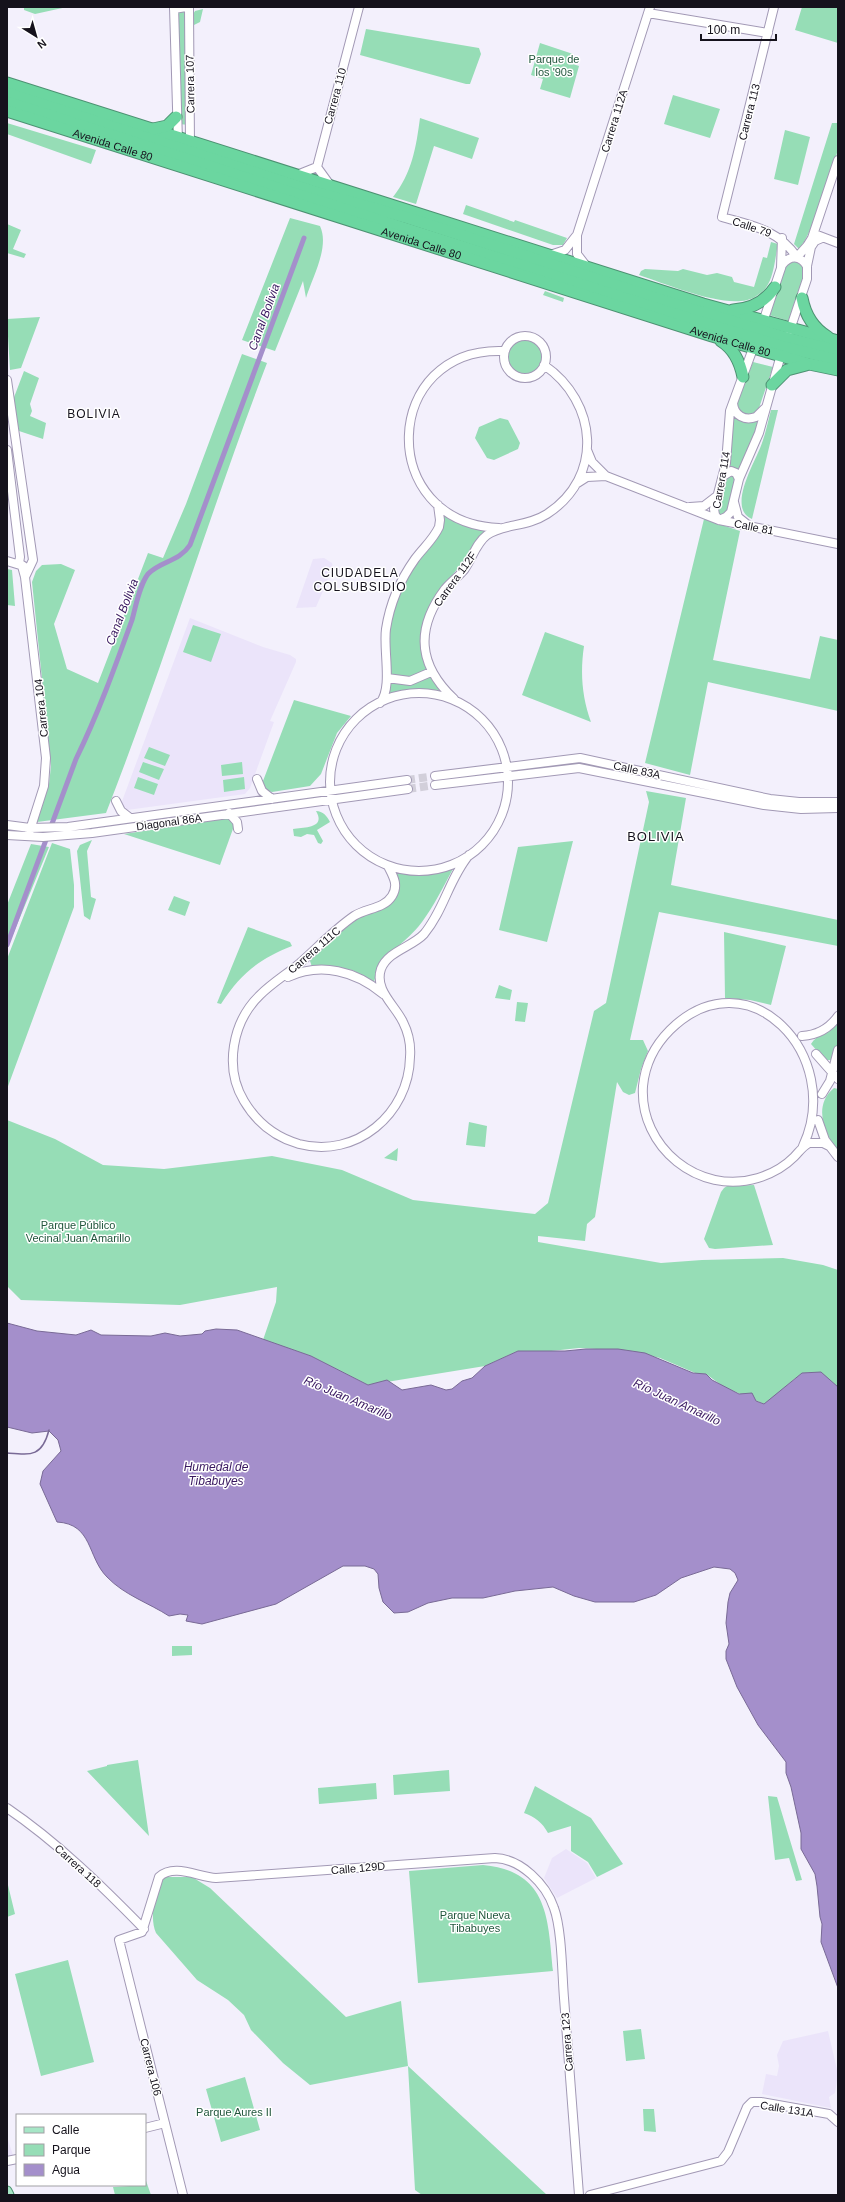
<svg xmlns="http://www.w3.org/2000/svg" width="845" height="2202" font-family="Arial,sans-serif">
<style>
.built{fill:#ebe4fa}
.green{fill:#96ddb6}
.water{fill:#a48fcb;stroke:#796a96}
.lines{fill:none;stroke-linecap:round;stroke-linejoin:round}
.stream{stroke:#796a96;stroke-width:1.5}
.canal{stroke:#a48fcb;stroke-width:5}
.secondary-tunnel{stroke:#d2cfda;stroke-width:8;stroke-dasharray:8 4;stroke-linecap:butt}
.secondary-casing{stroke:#a299b5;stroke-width:10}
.primary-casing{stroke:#4d9172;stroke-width:11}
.highway-casing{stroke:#4d9172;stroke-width:13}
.secondary{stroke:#fff;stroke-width:8}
.primary{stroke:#a6e6c6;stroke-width:9}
.highway{stroke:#6bd6a0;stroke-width:11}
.labels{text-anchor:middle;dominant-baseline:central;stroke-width:3;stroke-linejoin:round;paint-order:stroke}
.park-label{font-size:11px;fill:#21563c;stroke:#fff}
.street-label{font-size:11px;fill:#15121c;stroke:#fff}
.water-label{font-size:12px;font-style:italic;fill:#38175f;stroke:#fff}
.neighbourhood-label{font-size:12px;letter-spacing:1px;fill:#15121c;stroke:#fff}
.quarter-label{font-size:13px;letter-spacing:1px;fill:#15121c;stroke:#fff}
</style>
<rect width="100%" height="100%" fill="#f3f0fc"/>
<!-- built -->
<path class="built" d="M324 558 332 563 333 568 316 607 296 608 313 559Z
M190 618 263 647 290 655 296 659V662L270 721 274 722 250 788 245 794 127 810 121 804Z
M566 1849 587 1863 596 1878 557 1898 544 1878 552 1858Z
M828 2031 838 2074 835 2093 829 2097 831 2108 762 2094 766 2074 777 2076 779 2066 777 2055 783 2041Z
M7 2137 13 2155 7 2157Z"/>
<!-- green -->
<path class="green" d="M24 7H67L35 14 24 10Z
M802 7H838V43L795 30Z
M203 9 200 22 192 26V16L195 11Z
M186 10 189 125 179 124 177 11Z
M366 29 479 48 481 54 470 84H466L360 55Z
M540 43 573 54 570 63 579 66 570 98 540 89 543 79 531 75Z
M673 95 720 109 710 138 664 124Z
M420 118 479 138 472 159 434 146 416 204 393 197C412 173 416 148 420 118Z
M7 123 96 150 91 164 7 134Z
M832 123H838C838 131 839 140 838 148 834 170 813 233 799 249L794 244Z
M785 130 810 137 798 185 774 179Z
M466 205 514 222 515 220 567 238 563 245H553L463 214Z
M290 218 320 226C330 247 312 278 306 298L303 281 275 351 242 340Z
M7 224 21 230 13 249 26 254 24 258 7 253Z
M771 242 778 244C775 258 774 278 765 289 759 295 750 301 741 301 714 304 666 284 639 275L641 271 645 269 678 271 683 269 707 275 717 273 732 277 734 282 754 287 763 257 767 258Z
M791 261 800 262 805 273 789 321 769 315 785 266Z
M545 291 564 298 563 302 543 295Z
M40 317 21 368 10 370 7 319Z
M507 357a18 18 0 1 1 36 0a18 18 0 1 1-36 0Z
M242 354 267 363C210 512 164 665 106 813L37 822 49 784 51 766 32 582 36 571 42 565 61 564 75 570 54 624 67 669 98 683 148 553 163 558 186 504Z
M753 362 773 367 759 408 754 414 747 416 741 412 737 404Z
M24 371 39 378 30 404 32 411 30 416 46 423 43 439 19 431 13 400Z
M771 410H778L752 519C726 508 756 461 762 443 766 432 768 421 771 410Z
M732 414C740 422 747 426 759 420L755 434 739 472H726Z
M500 418 508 420 520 443 518 449 494 460 487 458 475 438 479 427Z
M728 474 736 476 727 515 719 516 717 508 725 477Z
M443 514C457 523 471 528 487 530L438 594 421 636V644L427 670 432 680 447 696 414 691 388 697C392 686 390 679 389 667 387 655 389 640 390 627 392 589 423 553 444 522Z
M704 519 740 531 713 660 810 679 820 636 838 640V711L708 682 690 775 645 763Z
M7 569 12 570 15 606 7 605Z
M193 625 221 634 211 662 183 652Z
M545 632 584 646C580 673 582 697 591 722L522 695Z
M294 700 351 716 337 733 321 774 310 786 272 792 266 790 263 787V781Z
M149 747 170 755 165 766 144 758Z
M143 762 164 769 159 780 139 772Z
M242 762 243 774 222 776 221 765Z
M138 777 158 784 154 795 134 788Z
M244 777 245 789 224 792 223 780Z
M646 791 686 798 671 885 838 920V946L659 912 630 1040H643L648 1051 641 1069 635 1093 629 1095 623 1092 617 1082 595 1217 587 1224 585 1241 538 1236V1242L661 1263 702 1260 783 1258 823 1265 838 1270V1387C801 1354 795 1385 764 1404L724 1387 706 1374 700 1375 660 1358 631 1351 579 1348 542 1352 518 1351 485 1366 368 1385 311 1356 263 1340 276 1302 277 1287 180 1305 21 1300 7 1286V1120L55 1139 103 1165 164 1169 272 1156 342 1170 413 1200 535 1214 548 1203 594 1011 606 1003 649 802Z
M316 811C323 811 327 816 330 822L317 830 323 841 321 844 318 843 314 835 307 834 301 837 294 836 293 829C305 827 326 828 316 811Z
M229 818 234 826 220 865 124 834Z
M92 840 87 851 91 897 96 899 90 920 84 916 77 851 80 845Z
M573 841 547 942 499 930 518 847Z
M52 843 70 849 74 885V907L7 1089V959Z
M31 844 49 847 7 949V905Z
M453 869C443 887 434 906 422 922 406 944 381 954 374 982L352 970 312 967 309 958 358 918C373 907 387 915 394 894 397 885 398 881 396 873L429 875Z
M174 896 190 902 185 916 168 910Z
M248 927 290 942 292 946C259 959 241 973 221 1004L217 1003Z
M724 932 786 946 771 1005 750 1000 725 998Z
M499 985 512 990 510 1000 495 998Z
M517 1002 528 1003 525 1022 515 1021Z
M838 1023C838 1036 839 1050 831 1060H825L811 1044C817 1034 830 1032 838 1023Z
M834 1088 838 1089V1152C825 1134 812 1106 834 1088Z
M469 1122 487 1126 485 1147 466 1145Z
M398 1148 397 1161 384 1158Z
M754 1185 773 1245 715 1249 709 1248 704 1239 721 1192 724 1188 727 1186Z
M172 1646H192V1655L172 1656Z
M138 1760 149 1836 87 1771 107 1766V1765Z
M449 1770 450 1791 394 1795 393 1775Z
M376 1783 377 1799 319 1804 318 1788Z
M535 1786 591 1818 623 1864 597 1877 588 1862 571 1851V1826L548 1833C542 1822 535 1817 524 1813Z
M768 1796 777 1797 802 1880 796 1881 789 1858 775 1860Z
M483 1865C549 1871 548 1920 553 1971L418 1983 409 1871Z
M164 1877H192L210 1888 346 2017 401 2001 408 2066 547 2195H422L415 2190 408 2066 310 2085 283 2063 251 2030 244 2015 228 2000 197 1980 156 1933C149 1917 155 1892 164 1877Z
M7 1881 15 1914 7 1917Z
M68 1960 94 2062 41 2076 15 1974Z
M641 2029 645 2059 626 2061 623 2031Z
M245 2077 260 2130 221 2142 206 2089Z
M643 2109H654L656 2132 644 2131Z
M145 2178 151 2195H115L113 2187 145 2185Z"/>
<!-- water -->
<path class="water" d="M7 1323 37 1331 76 1335 91 1330 101 1335 151 1336 165 1333 180 1336 202 1334 205 1331 216 1329 237 1330 311 1356 368 1385 387 1380 402 1390 431 1385 446 1390 452 1389 462 1381 472 1378 485 1366 518 1351H565L586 1349H618L645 1353 693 1373 706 1374 712 1380 739 1394 752 1393 756 1401 764 1404 802 1373 821 1372 838 1387V1988L821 1942 822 1924 820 1917 817 1886 815 1874 801 1849V1833L791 1787 786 1773V1762L758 1725 737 1687 726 1659V1651L729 1644 726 1623 728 1602 730 1593 738 1580 735 1573 730 1569 714 1567 681 1578 656 1595 634 1602H595L574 1596 553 1587 515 1591 483 1598H452L428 1603 408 1612 394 1613 383 1602 379 1588 378 1574 374 1569 365 1566H343L276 1604 202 1624 186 1621 188 1615 180 1614 169 1616C149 1603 124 1595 107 1577 87 1557 93 1524 57 1522L40 1484 43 1471 61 1451 58 1440 49 1431 32 1433 7 1427Z"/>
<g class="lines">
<!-- stream -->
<path class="stream" d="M7 1453C31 1455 42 1457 49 1430"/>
<!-- canal -->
<path class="canal" d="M7 945 76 759C98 714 115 667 132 620 136 606 139 586 148 574 160 561 179 562 190 545L304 238"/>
<!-- secondary-tunnel -->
<path class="secondary-tunnel" d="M407 780 435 776
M408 789 435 785"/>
<defs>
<path id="secondary" d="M174 7 178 141
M189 7 190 146
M774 7 722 217C753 226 777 229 797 257
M174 9 186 7
M648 13 768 33
M297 175 317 167
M330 185 317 167 359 7
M817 235 838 243
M550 255 565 250 576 236
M797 257 807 246 812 238 838 160
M587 267 577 254V235L650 7
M781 268 782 238
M762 325 782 265C790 255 800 255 807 266
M789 333 807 279V266L811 247 815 241 822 238
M504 357a21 21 0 1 1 42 0a21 21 0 1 1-42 0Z
M7 380 33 560 25 577
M733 403C734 416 745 421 756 417L764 409
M7 450 20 557 19 563 25 567
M587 450 592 462 606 476
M723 476 731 471 736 473 739 479
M576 484 587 477 606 476 719 520 838 544
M734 502 738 517 748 525
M690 507 704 506 717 496
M719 520 726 517 731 512 739 479 759 433 782 351
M719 520 715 515 714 509 726 463 730 411 755 343
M499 528C375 523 381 346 504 351
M7 561 20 565
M22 566 25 577 46 758 44 786 29 833
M387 678 410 681 431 672
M330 782a89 89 0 1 1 178 0a89 89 0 1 1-178 0Z
M454 699C418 665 415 629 445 589 451 582 458 577 464 570 472 559 476 543 487 535 502 524 527 527 547 514 604 477 598 402 544 365
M380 703C393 688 383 650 386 629 390 603 400 580 415 559 423 548 433 540 439 527L440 520 438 505
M435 776 580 758 770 799 799 802H838
M257 779 262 791 272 799
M435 785 579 768 764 805 801 809 838 808
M116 801 121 811 130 818
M229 813 237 822 238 829
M7 825 30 828 68 827 407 780
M7 835 43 837 92 833 408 789
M388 866C393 876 399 885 392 896 384 909 366 908 354 916 335 929 318 947 300 963 287 974 272 983 260 995 232 1022 224 1068 244 1101 257 1123 275 1137 299 1144 356 1159 409 1114 410 1057 411 1045 408 1032 403 1022 395 1005 374 990 381 969 388 951 412 947 424 934 444 910 449 879 469 855
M288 977C321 962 356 971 383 994
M802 1036C818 1035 829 1029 838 1016
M816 1054 838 1079
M822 1094 830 1081 838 1050
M818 1120 825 1140 838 1157
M803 1146C845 1056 748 953 670 1030 655 1045 645 1065 643 1086 639 1147 699 1196 758 1178 771 1174 784 1167 794 1157 799 1152 802 1147 809 1143H823L829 1146
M7 1808C57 1842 102 1886 144 1929
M145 2128 165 2123
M7 2161 17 2159
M183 2195 119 1940 142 1932 159 1877C174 1863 198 1877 216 1878L495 1858C521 1859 546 1884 554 1908 562 1930 562 1974 564 1998 569 2064 574 2130 579 2195
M590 2195 721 2161 728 2152 747 2107 752 2102H761L829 2114 838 2122"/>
<path id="primary" d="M7 2191 9 2195"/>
<g id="highway">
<path d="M7 83 703 304 838 341"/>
<path d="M7 93 319 193 408 218 655 298 787 338 838 351"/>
<path d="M7 102 665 311 784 347 838 360"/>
<path id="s1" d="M7 111 712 336 809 364 838 370"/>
<path d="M153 129 167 126 176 117"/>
<path d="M802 298C805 314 813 328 828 337"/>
<path d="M733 310C751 309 765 302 775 287"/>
<path d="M721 341C734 349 740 362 743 377"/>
<path d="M772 385 787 370 806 365"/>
</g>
</defs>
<!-- secondary casing -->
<use href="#secondary" class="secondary-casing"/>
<!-- primary casing -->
<use href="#primary" class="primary-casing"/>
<!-- highway casing -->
<use href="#highway" class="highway-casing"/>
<!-- secondary -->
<use href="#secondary" class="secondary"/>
<!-- primary -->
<use href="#primary" class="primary"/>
<!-- highway -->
<use href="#highway" class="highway"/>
</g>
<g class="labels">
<!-- park labels -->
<g class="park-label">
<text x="554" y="59">Parque de<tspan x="554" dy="13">los '90s</tspan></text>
<text x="78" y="1225">Parque Público<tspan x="78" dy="13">Vecinal Juan Amarillo</tspan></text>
<text x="475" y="1915">Parque Nueva<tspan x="475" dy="13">Tibabuyes</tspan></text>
<text x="234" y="2112">Parque Aures II</text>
</g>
<!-- street labels -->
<g class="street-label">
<text transform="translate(190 84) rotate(-91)">Carrera 107</text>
<text transform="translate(335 96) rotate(-75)">Carrera 110</text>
<text transform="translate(749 112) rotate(-76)">Carrera 113</text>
<text transform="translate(614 121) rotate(-73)">Carrera 112A</text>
<text stroke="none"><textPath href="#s1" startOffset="111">Avenida Calle 80</textPath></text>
<text transform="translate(752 227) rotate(19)">Calle 79</text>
<text stroke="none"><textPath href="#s1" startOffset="435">Avenida Calle 80</textPath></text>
<text stroke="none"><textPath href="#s1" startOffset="759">Avenida Calle 80</textPath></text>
<text transform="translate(721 480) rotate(-80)">Carrera 114</text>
<text transform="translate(754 527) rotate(11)">Calle 81</text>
<text transform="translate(455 579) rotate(-54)">Carrera 112F</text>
<text transform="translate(41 708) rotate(-96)">Carrera 104</text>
<text transform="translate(637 770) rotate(12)">Calle 83A</text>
<text transform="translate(169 822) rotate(-8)">Diagonal 86A</text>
<text transform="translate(314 950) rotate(-41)">Carrera 111C</text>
<text transform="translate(78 1866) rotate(42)">Carrera 118</text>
<text transform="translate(358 1868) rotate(-5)">Calle 129D</text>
<text transform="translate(567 2042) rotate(-94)">Carrera 123</text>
<text transform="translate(151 2067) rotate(76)">Carrera 106</text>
<text transform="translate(787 2109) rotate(9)">Calle 131A</text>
</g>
<!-- water labels -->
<g class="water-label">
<text transform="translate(264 317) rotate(-70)">Canal Bolivia</text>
<text transform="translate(122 612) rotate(-69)">Canal Bolivia</text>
<text transform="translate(348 1398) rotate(23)">Río Juan Amarillo</text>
<text transform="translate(677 1402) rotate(25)">Río Juan Amarillo</text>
<text x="216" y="1467">Humedal de<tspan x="216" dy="14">Tibabuyes</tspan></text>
</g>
<!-- neighbourhood labels -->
<g class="neighbourhood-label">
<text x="94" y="414">BOLIVIA</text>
<text x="360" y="573">CIUDADELA<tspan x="360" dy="14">COLSUBSIDIO</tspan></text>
</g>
<!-- quarter labels -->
<g class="quarter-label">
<text x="656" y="836">BOLIVIA</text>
</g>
</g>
<!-- border -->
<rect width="845" height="2202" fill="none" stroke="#15121c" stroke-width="16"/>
<!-- legend -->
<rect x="16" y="2114" width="130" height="72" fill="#ffffff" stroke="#a1a0a4"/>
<rect x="24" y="2127" width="20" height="6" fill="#a6e6c6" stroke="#a1a0a4"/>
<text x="52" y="2134" font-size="12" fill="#15121c">Calle</text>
<rect x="24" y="2144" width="20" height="12" fill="#96ddb6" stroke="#a1a0a4"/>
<text x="52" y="2154" font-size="12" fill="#15121c">Parque</text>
<rect x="24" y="2164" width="20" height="12" fill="#a48fcb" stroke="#a1a0a4"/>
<text x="52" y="2174" font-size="12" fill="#15121c">Agua</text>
<!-- north arrow -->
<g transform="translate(36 36) rotate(143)" stroke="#ffffff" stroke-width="3" paint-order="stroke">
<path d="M0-3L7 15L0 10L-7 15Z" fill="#15121c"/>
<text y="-6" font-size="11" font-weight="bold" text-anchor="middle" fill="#15121c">N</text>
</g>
<!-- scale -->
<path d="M701 34v6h75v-6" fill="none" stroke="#15121c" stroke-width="2"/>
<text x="707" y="34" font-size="12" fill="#15121c" stroke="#ffffff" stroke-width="3" paint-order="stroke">100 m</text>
</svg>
